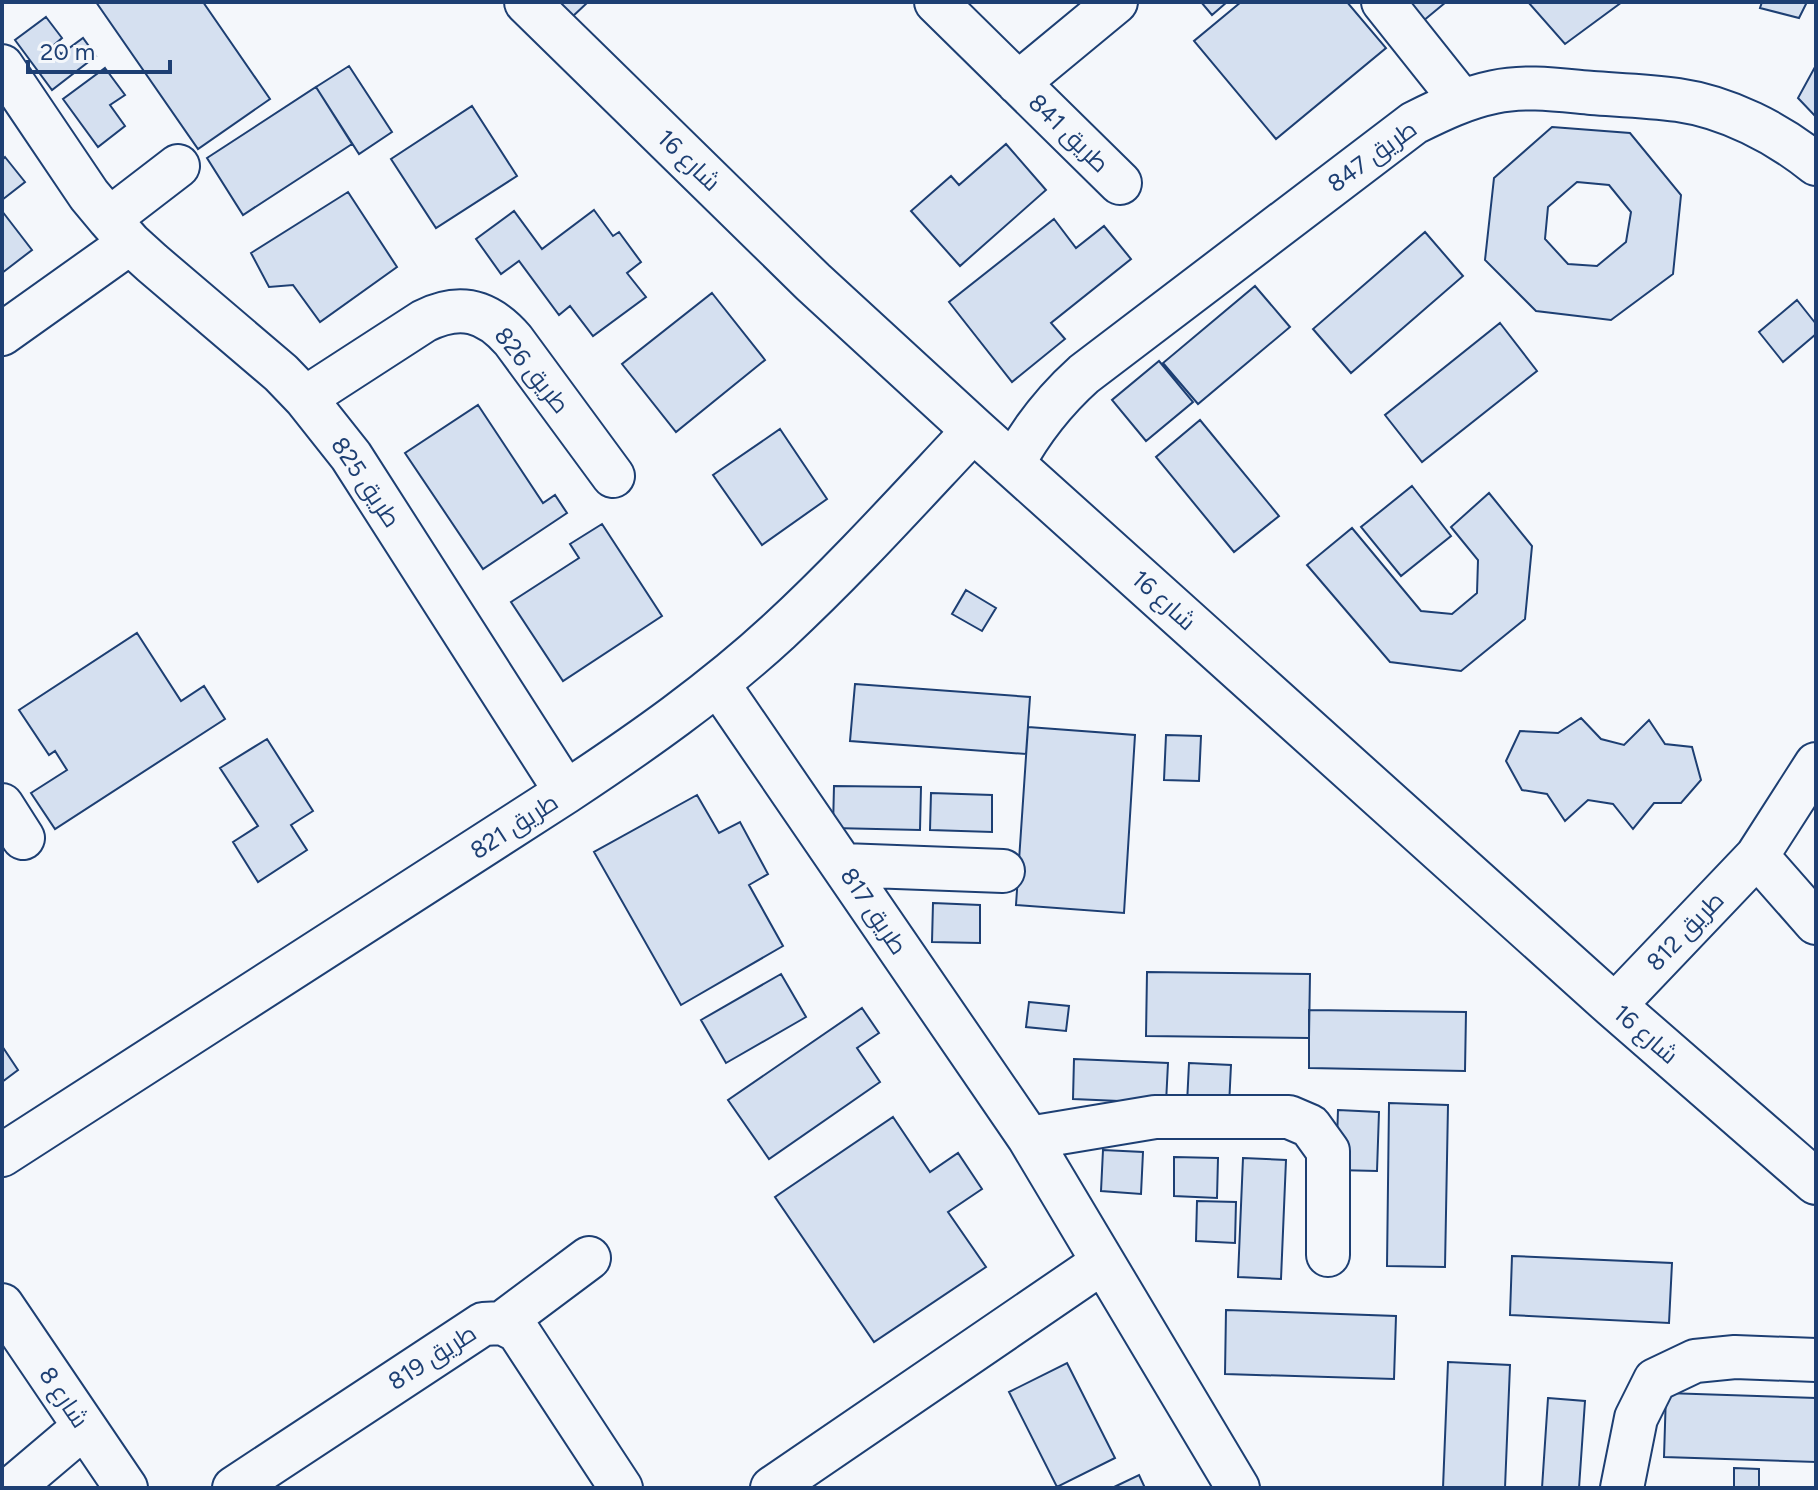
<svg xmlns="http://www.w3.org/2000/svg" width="1818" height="1490" font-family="Figtree,Cairo,sans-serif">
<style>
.building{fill:#d5e0f0;stroke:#1d3f73;stroke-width:2;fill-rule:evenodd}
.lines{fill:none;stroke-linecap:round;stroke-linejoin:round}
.minor-casing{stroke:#1d3f73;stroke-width:46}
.tertiary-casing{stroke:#1d3f73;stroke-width:48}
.minor{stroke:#f4f7fb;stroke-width:42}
.tertiary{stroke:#f4f7fb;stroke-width:44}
.labels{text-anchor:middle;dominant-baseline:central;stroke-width:6;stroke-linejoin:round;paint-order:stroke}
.street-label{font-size:24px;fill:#1d3f73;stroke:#f4f7fb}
</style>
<rect width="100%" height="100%" fill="#f4f7fb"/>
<!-- building -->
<path class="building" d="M96 2H203L270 99 198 149Z
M559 2H588L572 17Z
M1201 2H1227L1212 15Z
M1241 2H1347L1386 48 1276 139 1194 41Z
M1395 2H1446L1411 31Z
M1528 2H1622L1565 44Z
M1762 2H1807L1799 18 1760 8Z
M1816 11V117L1798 98 1815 67Z
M46 17 62 38 54 45 61 54 83 38 96 56 52 90 15 40Z
M349 66 392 132 359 154 316 87Z
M105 68 125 95 110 105 125 126 98 147 63 99Z
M316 87 352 144 243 215 207 158Z
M472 106 517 176 436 228 391 159Z
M1552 127 1630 133 1681 195 1673 274 1611 320 1536 311 1485 260 1494 178ZM1577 182 1609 185 1631 212 1626 242 1597 266 1568 264 1545 239 1548 207Z
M1006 144 1046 190 960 266 911 211 951 176 959 185Z
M5 157 25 182 2 200V160Z
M348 192 397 267 320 322 293 285 269 287 251 253Z
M594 210 613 236 619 232 641 262 627 273 646 297 593 336 570 306 559 315 519 261 501 274 476 239 514 211 542 249Z
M2 211 32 250 2 273Z
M1054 219 1076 248 1104 226 1131 259 1051 323 1065 339 1012 382 949 302Z
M1425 232 1463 276 1351 373 1313 329Z
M1255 286 1290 327 1198 404 1163 363Z
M712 293 765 360 676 432 622 364Z
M1797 300 1816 324V334L1783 362 1759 332Z
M1500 323 1537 371 1422 462 1385 415Z
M1159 361 1193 402 1146 441 1112 400Z
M478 405 543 503 555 495 567 513 483 569 405 453Z
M1200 420 1279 516 1234 552 1156 457Z
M780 429 827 499 762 545 713 475Z
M1412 486 1451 536 1401 576 1361 527Z
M1489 493 1532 546 1525 619 1461 671 1390 662 1307 565 1352 528 1421 611 1452 614 1477 593 1478 560 1451 527Z
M602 524 662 616 563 681 511 602 579 558 570 544Z
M966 590 996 608 982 631 952 614Z
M137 633 181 701 204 686 225 719 55 829 31 793 67 770 55 751 49 755 19 710Z
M855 684 1030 697 1026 754 850 741Z
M1581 718 1601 739 1624 745 1649 720 1665 744 1692 747 1701 780 1681 803H1654L1633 829 1613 804 1588 800 1565 821 1547 794 1522 790 1506 761 1520 731 1558 733Z
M1028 727 1135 735 1124 913 1016 905Z
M1166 735 1201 736 1199 781 1164 780Z
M267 739 313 811 291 825 307 850 258 882 233 842 258 826 220 768Z
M834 786 921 787 920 830 833 828Z
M931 793 992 795V832L930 830Z
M697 795 719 833 740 822 768 874 749 885 783 946 681 1005 594 852Z
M933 903 980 905V943L932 942Z
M1147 972 1310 974 1309 1038 1146 1036Z
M781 974 806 1017 726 1063 701 1020Z
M1029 1002 1069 1006 1066 1031 1026 1027Z
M862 1008 879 1033 857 1048 880 1082 769 1159 728 1100Z
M1309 1010 1466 1012 1465 1071 1309 1068Z
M2 1046 18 1070 2 1082Z
M1074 1059 1168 1063 1166 1103 1073 1099Z
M1189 1063 1231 1065 1229 1106 1187 1104Z
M1389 1103 1448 1105 1445 1267 1387 1266Z
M1338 1110 1379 1112 1377 1171 1336 1170Z
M893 1117 930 1172 958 1153 982 1189 948 1212 986 1267 874 1342 775 1197Z
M1103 1150 1143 1152 1141 1194 1101 1191Z
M1174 1157 1218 1158 1217 1198 1174 1196Z
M1243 1158 1286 1160 1281 1279 1238 1277Z
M1197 1201 1236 1202 1235 1243 1196 1241Z
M1512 1256 1672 1263 1669 1323 1510 1315Z
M1226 1310 1396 1316 1394 1379 1225 1374Z
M1448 1362 1510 1365 1505 1488H1443Z
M1067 1363 1115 1458 1057 1487 1009 1392Z
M1666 1393 1816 1398V1462L1664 1457Z
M1548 1398 1585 1401 1579 1488H1542Z
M1734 1468 1759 1469V1488H1734Z
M1139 1475 1145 1488H1112Z"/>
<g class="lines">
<defs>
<path id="minor" d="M936 2 1120 183
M1383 2 1461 100
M2 66 89 195 109 219 130 243 152 263 281 373 305 398 351 456 566 792
M1018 83 1116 2
M109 219 178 166
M2 334 130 243
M305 398 424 321C460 303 487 310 513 340L613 476
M1013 464C1032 429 1054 401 1084 374L1414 123C1440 110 1465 98 1494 92 1526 85 1559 90 1592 93 1620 95 1649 96 1678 100 1727 107 1778 133 1816 164
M718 684 1029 1138 1238 1488
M2 805 23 838
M1757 856 1816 923
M843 865 1003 871
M1614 1006 1757 856 1816 764
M1029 1138 1155 1117H1289L1310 1126 1328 1151V1255
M2 1155 566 792C640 743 713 692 779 631 847 568 910 498 974 430
M2 1305 126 1488
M502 1323 589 1258
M12 1488 84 1427
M234 1488 483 1324 502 1323 518 1331 621 1488
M772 1488 1103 1262
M1622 1488 1636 1418 1655 1380 1695 1361 1735 1357 1816 1360"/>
<path id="tertiary" d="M527 2 813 282 974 430 1614 1006 1816 1182"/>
</defs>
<!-- minor casing -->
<use href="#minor" class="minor-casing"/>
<!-- tertiary casing -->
<use href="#tertiary" class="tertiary-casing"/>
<!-- minor -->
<use href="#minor" class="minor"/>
<!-- tertiary -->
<use href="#tertiary" class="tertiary"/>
</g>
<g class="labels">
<!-- street labels -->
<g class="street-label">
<text transform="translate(1069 133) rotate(44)">طريق 841</text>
<text transform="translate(1372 156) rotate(-36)">طريق 847</text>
<text transform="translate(689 160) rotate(44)">شارع 16</text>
<text transform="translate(532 370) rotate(51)">طريق 826</text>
<text transform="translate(366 482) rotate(56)">طريق 825</text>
<text transform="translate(1164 600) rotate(42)">شارع 16</text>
<text transform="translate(514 826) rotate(-33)">طريق 821</text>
<text transform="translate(874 911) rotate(56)">طريق 817</text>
<text transform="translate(1685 931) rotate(-46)">طريق 812</text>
<text transform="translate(1646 1034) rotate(41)">شارع 16</text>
<text transform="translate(432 1357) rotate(-33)">طريق 819</text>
<text transform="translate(64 1397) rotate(56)">شارع 8</text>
</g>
</g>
<!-- border -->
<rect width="1818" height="1490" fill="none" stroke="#1d3f73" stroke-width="8"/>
<!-- scale -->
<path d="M28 60v12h142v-12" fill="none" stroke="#1d3f73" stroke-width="4"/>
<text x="40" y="60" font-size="24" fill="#1d3f73" stroke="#f4f7fb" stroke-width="6" paint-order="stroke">20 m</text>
</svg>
